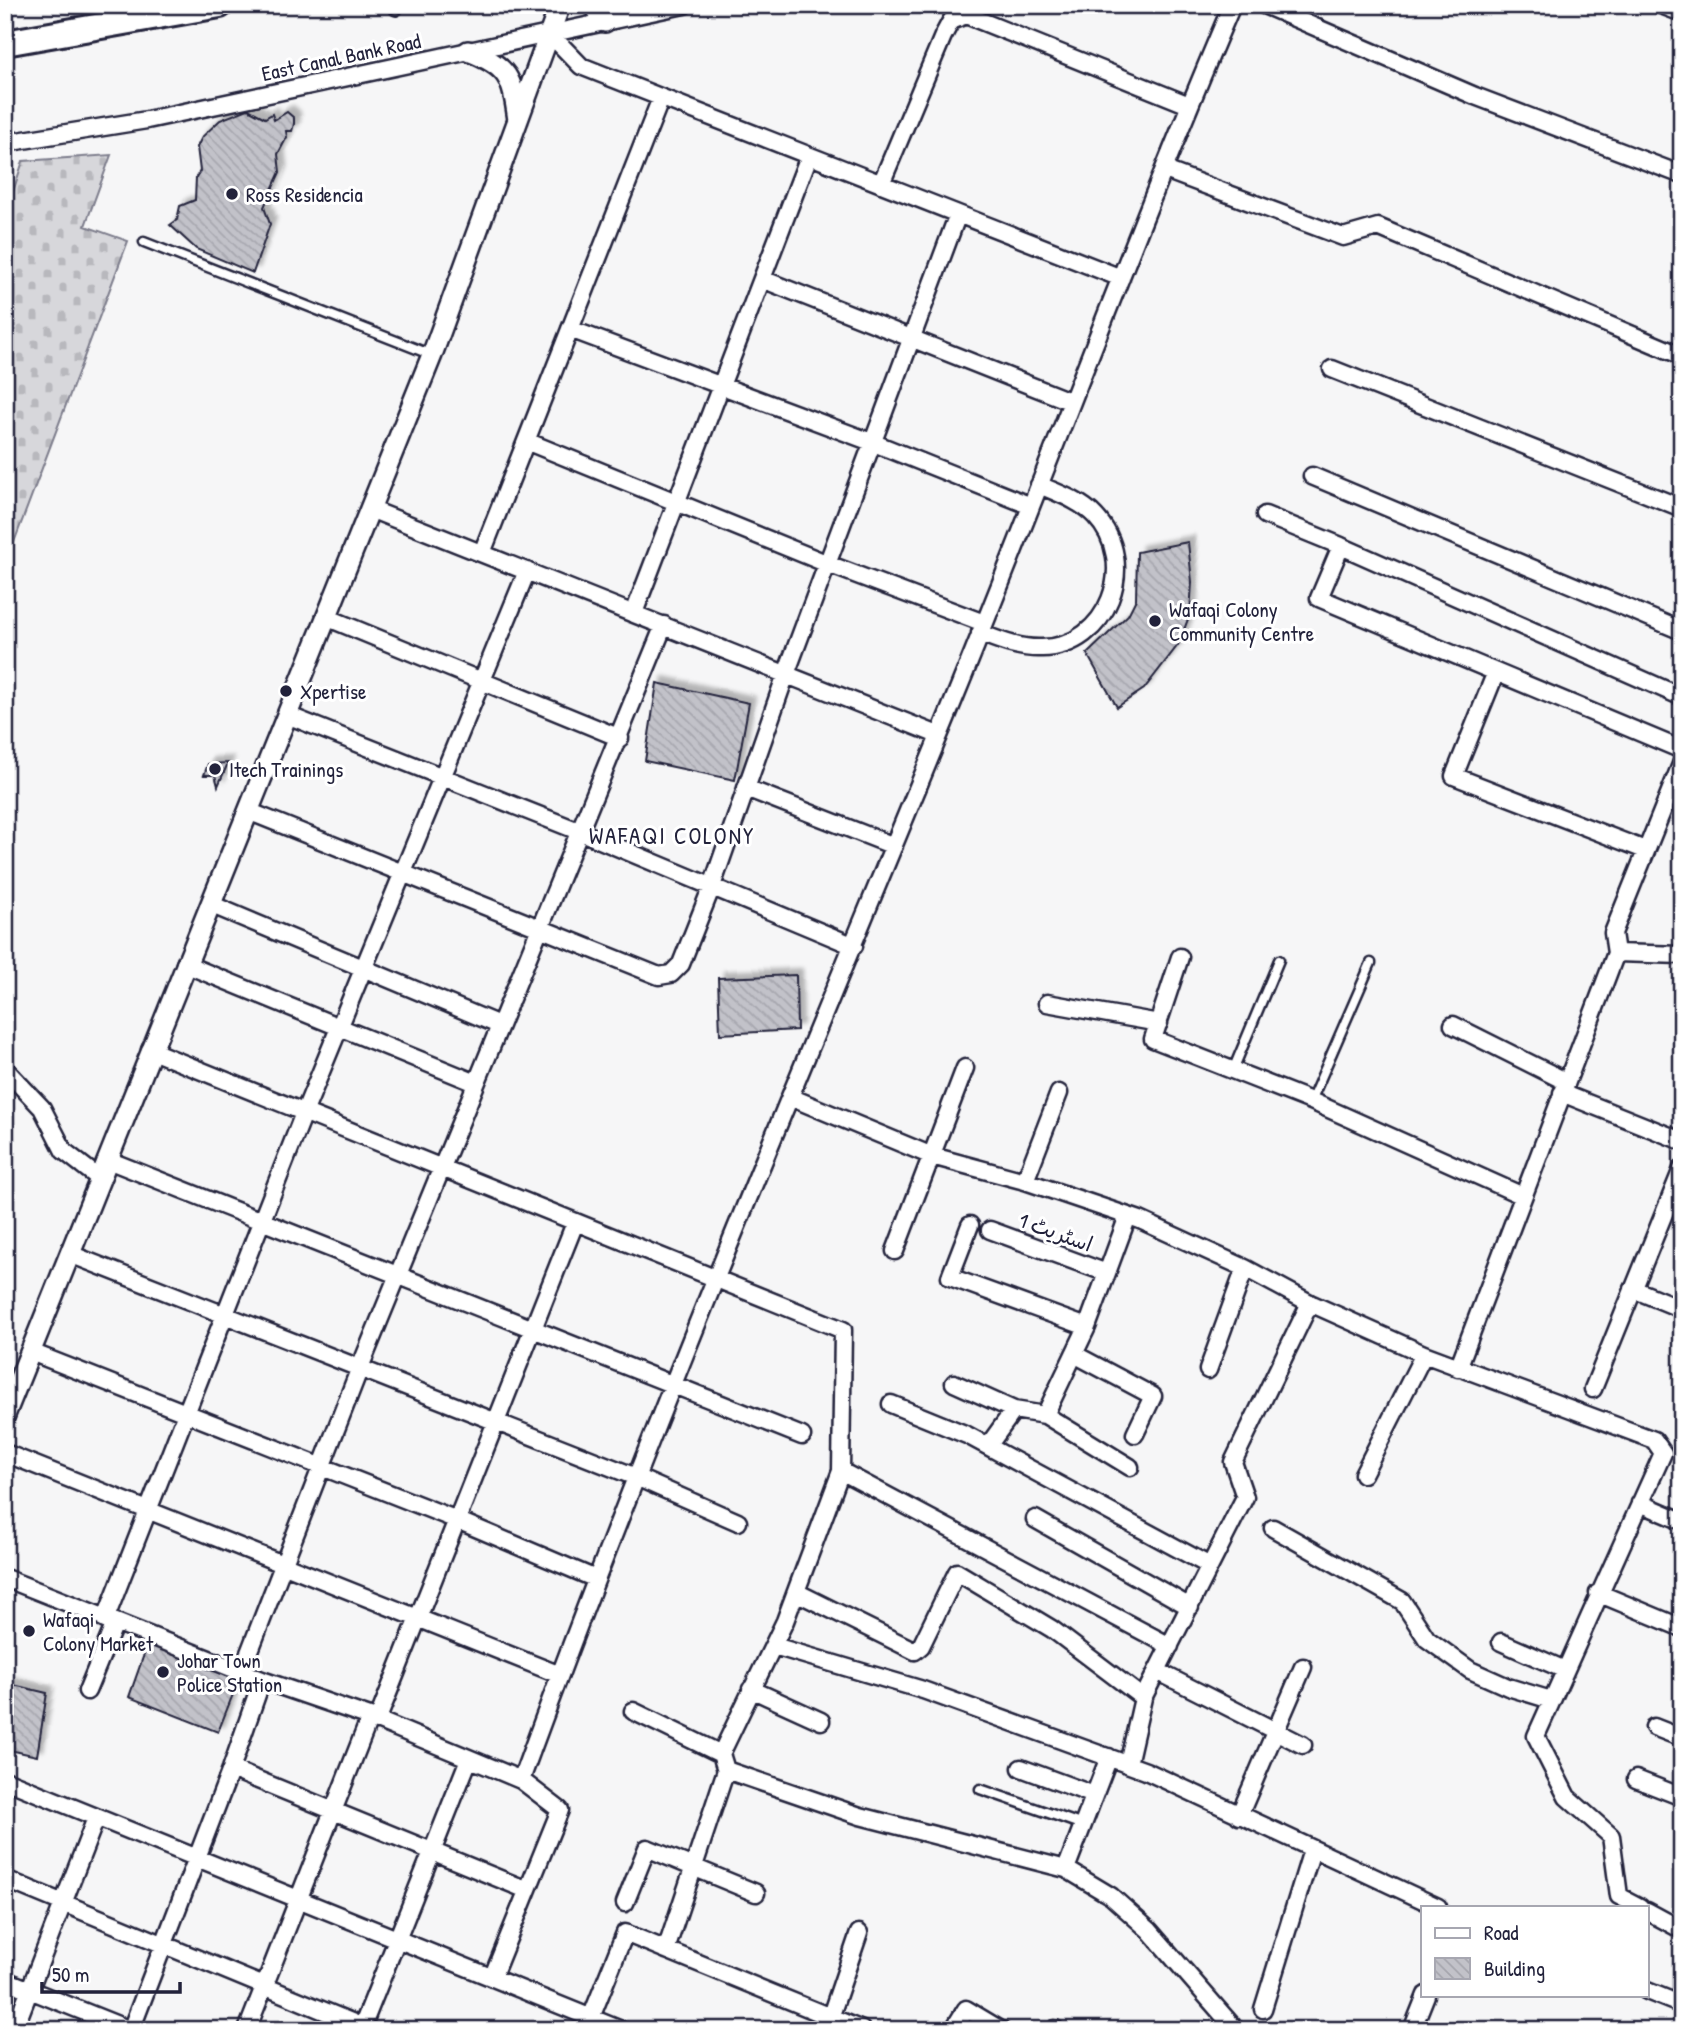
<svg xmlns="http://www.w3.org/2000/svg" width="1687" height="2035" font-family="'Patrick Hand','Playpen Sans Arabic',sans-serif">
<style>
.cemetery{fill:url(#cemetery-stones);stroke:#7c7c8b;stroke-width:2}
.building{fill:url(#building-back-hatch);stroke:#22223b;stroke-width:2;filter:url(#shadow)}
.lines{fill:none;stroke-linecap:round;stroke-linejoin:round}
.service-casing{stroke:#22223b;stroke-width:13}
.pedestrian-casing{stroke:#22223b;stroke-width:16}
.minor-casing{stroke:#22223b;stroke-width:21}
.tertiary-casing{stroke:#22223b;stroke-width:24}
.trunk-casing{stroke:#22223b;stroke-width:30}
.service{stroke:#fff;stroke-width:8}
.pedestrian{stroke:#fff;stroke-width:10}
.minor{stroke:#fff;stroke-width:16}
.tertiary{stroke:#fff;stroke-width:19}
.trunk{stroke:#fff;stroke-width:24}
.poi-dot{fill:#22223b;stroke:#fff;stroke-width:2.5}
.labels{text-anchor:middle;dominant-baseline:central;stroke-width:6;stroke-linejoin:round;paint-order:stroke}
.street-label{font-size:21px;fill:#22223b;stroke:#fff}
.poi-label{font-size:21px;fill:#22223b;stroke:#fff;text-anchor:start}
.neighbourhood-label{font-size:23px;letter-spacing:2px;fill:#22223b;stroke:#fff}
</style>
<defs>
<pattern id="cemetery-stones" width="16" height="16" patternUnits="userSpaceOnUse" patternTransform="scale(1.75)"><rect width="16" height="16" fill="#d7d7db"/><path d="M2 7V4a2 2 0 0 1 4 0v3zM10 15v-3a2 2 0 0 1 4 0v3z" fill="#b8b8bd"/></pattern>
<pattern id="building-back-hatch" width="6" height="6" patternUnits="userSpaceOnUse" patternTransform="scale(1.75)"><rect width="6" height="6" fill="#c2c2c9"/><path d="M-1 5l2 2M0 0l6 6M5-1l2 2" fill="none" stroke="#a6a6ae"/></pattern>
<filter id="shadow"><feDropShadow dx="6" dy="-6" stdDeviation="2" flood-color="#0004"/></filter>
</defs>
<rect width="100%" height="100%" fill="#f6f6f7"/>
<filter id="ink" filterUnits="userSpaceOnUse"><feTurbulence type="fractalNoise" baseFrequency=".0143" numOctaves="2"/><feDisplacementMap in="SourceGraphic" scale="14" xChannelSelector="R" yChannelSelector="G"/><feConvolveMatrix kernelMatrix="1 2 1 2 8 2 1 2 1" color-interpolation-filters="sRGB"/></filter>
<g filter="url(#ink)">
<!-- cemetery -->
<path class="cemetery" d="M111 155 85 226 128 241 5 566V216L23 161Z"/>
<!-- building -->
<path class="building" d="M248 109 265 118 272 114 274 120 287 112 294 118V124L292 131H286L287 137 278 154 280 172 264 207 270 224 253 273 196 249 170 225 177 220 180 206 195 200 196 177 200 171 197 147 202 137 220 120Z
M1188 542 1192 582 1190 614 1178 645 1144 689 1117 707 1087 654 1128 615 1136 599 1137 552Z
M657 683 749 703 735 780 645 761Z
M228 763 218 786 215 775H204L208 764Z
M796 975 797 1030 720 1034 718 978Z
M148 1643 239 1679 218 1732 129 1697Z
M5 1683 47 1693 37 1756 5 1749Z"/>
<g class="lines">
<defs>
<path id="service" d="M144 242 432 355
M1233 1070 1279 960
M1311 1101 1371 963
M980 1789 1083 1825"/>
<path id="pedestrian" d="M395 5 396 9"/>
<path id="minor" d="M1264 5 1475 96 1682 175
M1661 5 1682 13
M550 34 581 66 1121 278
M5 143 147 120 684 5
M1165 170 1343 237 1378 227 1682 356
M881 184 943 36 951 21 966 15 1189 105
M762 279 1072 402
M570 329 874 443 1031 506
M1332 369 1682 508
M526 441 828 564 984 623
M1312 476 1682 631
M370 509 938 735
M1265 515 1341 546 1682 697
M1341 546 1319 598 1682 750
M482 553 661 98
M634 613 809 156
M326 617 620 738
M980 633C1001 641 1020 649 1042 648 1108 647 1140 563 1095 516 1081 501 1058 493 1039 485
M1496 672 1454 776 1645 850
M287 715 581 832 854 946
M746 788 894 846
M248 811 659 976 671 974 681 964 712 886 786 674 958 214
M210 904 499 1025
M1616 953 1682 955
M1180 957 1153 1039 1311 1101 1523 1196
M185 964 476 1083
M1047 1003 1159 1023
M1453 1025 1567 1082
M150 1050 843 1330 841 1471 785 1621 721 1754 726 1770 666 1950
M5 1069 42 1108 64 1151 100 1179
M1562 1093 1682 1141
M790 1097 932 1156 1025 1181 1140 1220 1245 1268 1310 1303 1424 1354 1654 1440 1663 1453 1536 1736 1567 1797 1611 1836 1619 1896 1640 1907
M108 1160 802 1436
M1025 1181 1059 1093
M970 1225 950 1277 1087 1327
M990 1230 1107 1273
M895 1251 965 1068
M70 1254 636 1477 738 1522
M1633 1289 1682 1309
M31 1352 457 1520 596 1579
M1074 1354 1153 1396 1135 1434
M1458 1368 1616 953 1613 933 1682 762
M1208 1370 1245 1268
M954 1383 1014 1410 1045 1415 1087 1327 1128 1216
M1593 1389 1682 1169
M891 1404 967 1435 1210 1566
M1045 1415 1130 1467
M988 1446 1014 1410
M5 1453 560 1675
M841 1471 1170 1646
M1363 1474 1424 1354
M1640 1503 1682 1521
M1035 1519 1190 1607
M1273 1528 1402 1601 1427 1639 1470 1670 1508 1687 1551 1700
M5 1578 262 1680 370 1717 521 1780 560 1810 492 1978
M796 1592 915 1651 921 1646 957 1572 1052 1629 1143 1698
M1598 1593 1682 1628
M105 1620 304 1113 527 571
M1501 1642 1565 1670
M774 1646 923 1690 1146 1771 1438 1907
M242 1671 359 1370 664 625
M1157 1671 1303 1745
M751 1689 821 1721
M87 1691 115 1623
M633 1711 721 1754
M377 1721 575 1223
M1654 1727 1682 1738
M1128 1764 1143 1698 1245 1497 1233 1462 1310 1303
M1021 1768 1094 1795
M231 1769 527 1890
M726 1770 860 1816 1066 1869 1111 1896 1149 1930 1236 2030
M1636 1779 1682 1797
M5 1780 621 2030
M521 1780C655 1413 809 1053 957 692 1050 464 1135 232 1232 5
M1239 1816 1303 1667
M1066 1869 1109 1757
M5 1879 363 2027
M625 1903 647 1848 756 1893
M1647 1911 1682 1930
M5 1980 130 2030
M1647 1991 1682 2005
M1263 2009 1312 1850
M14 2030 96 1818
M131 2030 231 1769 262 1680
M247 2030 370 1717
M361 2030 469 1759
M586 2030 625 1933 862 2030
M826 2030 859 1933
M953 2030 966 2009 1001 2030
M1055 2030V2029
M1412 2030 1426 1995"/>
<path id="tertiary" d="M594 5 605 22
M468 51C509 67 512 77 518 120
M5 1415 432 355 560 5"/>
<path id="trunk" d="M5 43 220 5"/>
</defs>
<!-- service casing -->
<use href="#service" class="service-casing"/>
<!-- pedestrian casing -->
<use href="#pedestrian" class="pedestrian-casing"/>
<!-- minor casing -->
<use href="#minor" class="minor-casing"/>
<!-- tertiary casing -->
<use href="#tertiary" class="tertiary-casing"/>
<!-- trunk casing -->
<use href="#trunk" class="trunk-casing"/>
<!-- service -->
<use href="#service" class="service"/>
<!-- pedestrian -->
<use href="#pedestrian" class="pedestrian"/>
<!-- minor -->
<use href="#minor" class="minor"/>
<!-- tertiary -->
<use href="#tertiary" class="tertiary"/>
<!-- trunk -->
<use href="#trunk" class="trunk"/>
</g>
</g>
<!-- markers -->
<g class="poi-dot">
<circle cx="232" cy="194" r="7"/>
<circle cx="1155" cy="621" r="7"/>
<circle cx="286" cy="691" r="7"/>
<circle cx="215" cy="769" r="7"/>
<circle cx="29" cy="1631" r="7"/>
<circle cx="163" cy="1672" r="7"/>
</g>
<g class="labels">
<!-- street labels -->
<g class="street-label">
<text transform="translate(341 57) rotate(-12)">East Canal Bank Road</text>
<text transform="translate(1056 1232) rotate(20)">اسٹریٹ 1</text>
</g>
<!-- poi labels -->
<g class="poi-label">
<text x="246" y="194">Ross Residencia</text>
<text x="1169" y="609">Wafaqi Colony<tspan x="1169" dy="24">Community Centre</tspan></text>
<text x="300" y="691">Xpertise</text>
<text x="229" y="769">Itech Trainings</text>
<text x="43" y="1619">Wafaqi<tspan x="43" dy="24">Colony Market</tspan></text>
<text x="177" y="1660">Johar Town<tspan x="177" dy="24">Police Station</tspan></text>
</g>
<!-- neighbourhood labels -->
<g class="neighbourhood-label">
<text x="672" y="835">WAFAQI COLONY</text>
</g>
</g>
<!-- margin -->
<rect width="1687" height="2035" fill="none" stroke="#fff" stroke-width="28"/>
<rect x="14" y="14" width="1659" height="2007" fill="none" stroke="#22223b" stroke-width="2.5" filter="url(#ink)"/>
<!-- legend -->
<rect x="1421" y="1906" width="228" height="91" fill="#ffffff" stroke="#a7a7b1" stroke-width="2"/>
<rect x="1435" y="1928" width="35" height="10" fill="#ffffff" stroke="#a7a7b1" stroke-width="2"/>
<text x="1484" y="1940" font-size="21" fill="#22223b">Road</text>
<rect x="1435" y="1958" width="35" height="21" fill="url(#building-back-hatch)" stroke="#a7a7b1" stroke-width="2"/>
<text x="1484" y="1976" font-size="21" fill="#22223b">Building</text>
<!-- scale -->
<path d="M42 1982v10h138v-10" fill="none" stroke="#22223b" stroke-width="3.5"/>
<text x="52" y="1982" font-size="21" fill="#22223b" stroke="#ffffff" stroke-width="5" paint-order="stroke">50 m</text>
</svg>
